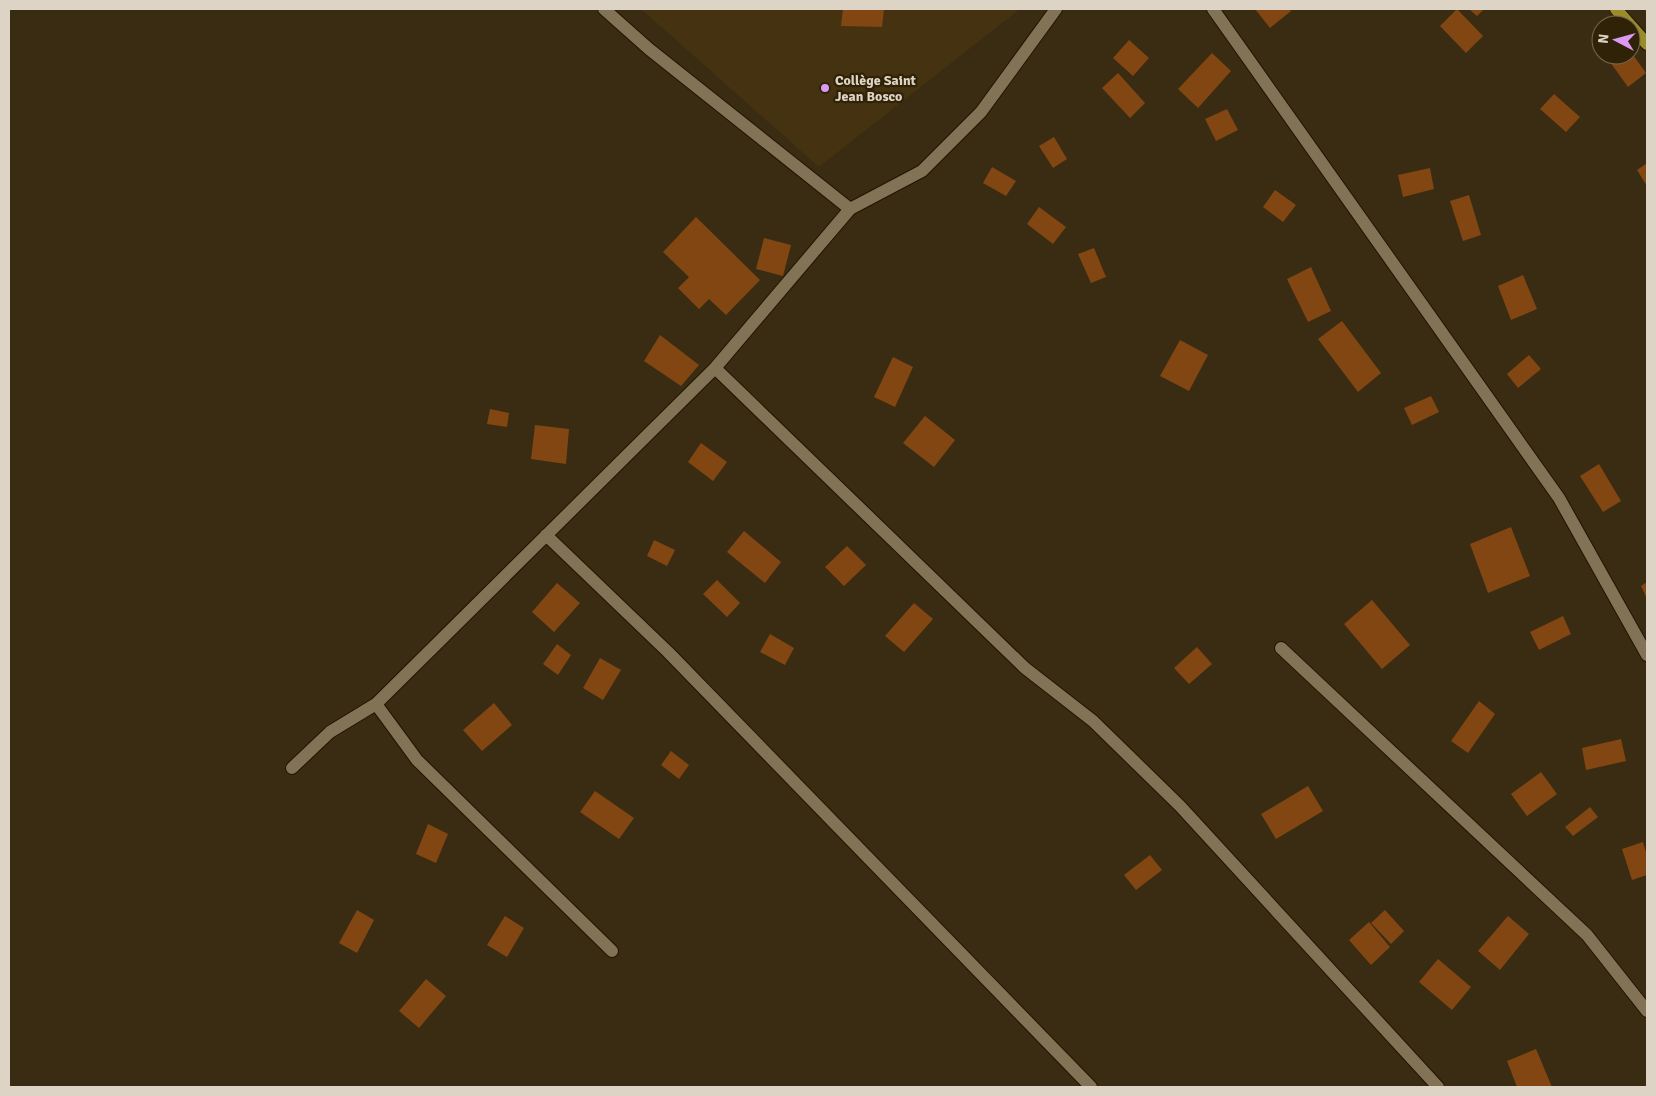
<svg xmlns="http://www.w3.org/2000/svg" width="1656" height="1096" font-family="Signika,sans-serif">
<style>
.built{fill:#443210}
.building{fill:#824612}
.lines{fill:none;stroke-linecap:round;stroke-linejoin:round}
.minor-casing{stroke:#211400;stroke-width:14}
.major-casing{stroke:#211400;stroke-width:14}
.minor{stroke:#827256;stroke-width:12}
.major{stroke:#988c2b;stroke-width:12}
.poi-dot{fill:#dc99f4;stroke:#302207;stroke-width:2}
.labels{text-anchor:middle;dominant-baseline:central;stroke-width:4.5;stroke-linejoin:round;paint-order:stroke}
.poi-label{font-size:14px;font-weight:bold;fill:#ddd4c5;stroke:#302207;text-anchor:start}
</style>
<rect width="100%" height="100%" fill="#3a2c12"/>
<!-- built -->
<path class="built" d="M641 9H1020L819 167Z"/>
<!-- building -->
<path class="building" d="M843 9H884L882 27 841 26Z
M1255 9H1289L1291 11 1270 28Z
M1457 9 1483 36 1466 53 1440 26Z
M1469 9H1484L1477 16Z
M1129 40 1149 58 1133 76 1113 58Z
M1631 52 1646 73 1628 87 1605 55H1631Z
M1212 53 1231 71 1198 108 1178 89Z
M1118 73 1145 103 1130 118 1102 88Z
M1554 94 1580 117 1566 132 1540 109Z
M1227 109 1238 130 1216 141 1205 119Z
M1054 137 1067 159 1053 168 1039 146Z
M1647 163V186L1637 170Z
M992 167 1016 181 1006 196 983 183Z
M1430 168 1434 189 1403 197 1398 175Z
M1275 190 1296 205 1283 222 1263 207Z
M1469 195 1481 235 1463 241 1450 201Z
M1039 207 1066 227 1053 244 1027 224Z
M696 217 760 280 726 315 709 299 699 309 678 288 689 277 663 252Z
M764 238 791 245 783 276 756 269Z
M1094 248 1106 277 1091 283 1078 254Z
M1311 267 1331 311 1308 322 1287 279Z
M1523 275 1537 309 1511 320 1498 286Z
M1342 321 1381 373 1358 392 1318 339Z
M660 335 699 365 681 386 644 361Z
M1180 340 1208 355 1189 391 1160 376Z
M1529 355 1541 369 1518 388 1507 374Z
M893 357 913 367 895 407 874 397Z
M1431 396 1439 412 1412 425 1404 408Z
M490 409 509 413 507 427 487 424Z
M925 416 955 440 934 467 903 443Z
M535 425 569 429 566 464 531 459Z
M701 443 727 462 713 481 688 462Z
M1599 464 1621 501 1603 512 1580 476Z
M1511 527 1530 576 1488 593 1470 544Z
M744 531 781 562 765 583 727 552Z
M654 540 675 550 667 566 647 556Z
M847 546 866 565 844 586 825 567Z
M717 580 740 603 727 617 703 594Z
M1647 582V599L1641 586Z
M557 583 580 603 554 632 532 612Z
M1372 600 1410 645 1382 669 1344 624Z
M914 603 933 619 904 652 885 636Z
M1563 616 1571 634 1539 650 1530 632Z
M770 634 794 648 785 665 760 652Z
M557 644 571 655 558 675 543 664Z
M1197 647 1212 664 1189 684 1174 668Z
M600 658 621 670 603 700 583 688Z
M1479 701 1495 714 1468 753 1451 741Z
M494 703 512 725 482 751 463 730Z
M1621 739 1626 761 1586 770 1582 748Z
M671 751 689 765 679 779 661 765Z
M1541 772 1557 794 1527 816 1511 794Z
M1308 786 1323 811 1276 839 1261 814Z
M595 791 634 818 619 839 580 812Z
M1590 807 1598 817 1573 836 1565 827Z
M428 824 448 834 436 863 416 854Z
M1643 842 1647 856V875L1632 880 1622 849Z
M1150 855 1162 870 1136 890 1124 875Z
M357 910 374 920 357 953 339 943Z
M1385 910 1404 931 1391 944 1371 923Z
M505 916 524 928 507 957 487 945Z
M1508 916 1529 934 1500 970 1478 951Z
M1369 922 1390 947 1371 965 1349 940Z
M1438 959 1471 987 1452 1010 1419 982Z
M426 979 446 996 419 1028 399 1011Z
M1536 1049 1552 1087H1517L1507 1061Z"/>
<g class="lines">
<defs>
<path id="minor" d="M604 9 649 49 850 209 922 171 981 112 1056 9
M1213 9 1559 498 1647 655
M715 368 1025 668 1093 721 1180 806 1438 1087
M546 535 668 652 1091 1087
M1281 648 1587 935 1647 1011
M376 704 417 760 612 951
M292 768 330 732 376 704 715 368 850 209"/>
<path id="major" d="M1616 9 1630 25
M1631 26 1647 44"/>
</defs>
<!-- minor casing -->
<use href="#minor" class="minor-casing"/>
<!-- major casing -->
<use href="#major" class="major-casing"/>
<!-- minor -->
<use href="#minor" class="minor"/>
<!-- major -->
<use href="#major" class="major"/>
</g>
<!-- markers -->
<circle class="poi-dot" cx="825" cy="88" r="5"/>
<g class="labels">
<!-- poi labels -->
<g class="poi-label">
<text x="835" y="80">Collège Saint<tspan x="835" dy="16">Jean Bosco</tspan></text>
</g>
</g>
<!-- border -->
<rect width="1656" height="1096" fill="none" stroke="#ddd4c5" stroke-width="20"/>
<!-- north arrow -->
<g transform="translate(1616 40) rotate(276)"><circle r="24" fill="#302207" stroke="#756953"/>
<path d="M0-4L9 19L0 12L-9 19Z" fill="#dc99f4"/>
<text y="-8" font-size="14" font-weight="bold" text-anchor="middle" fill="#ddd4c5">N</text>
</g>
</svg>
